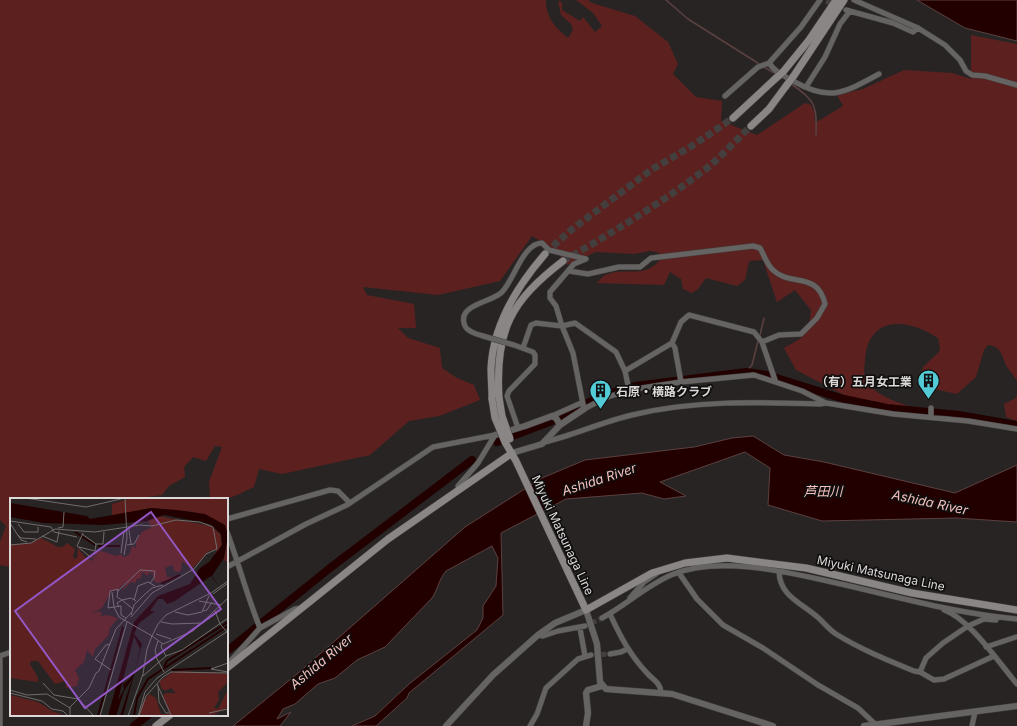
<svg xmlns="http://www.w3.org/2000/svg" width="1017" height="726" font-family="Inter,'Noto Sans JP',sans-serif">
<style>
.green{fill:#5c211f}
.water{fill:#200;stroke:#5a4140}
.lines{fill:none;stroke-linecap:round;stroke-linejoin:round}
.stream{stroke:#5a4140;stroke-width:1.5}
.river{stroke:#200;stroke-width:8}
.minor-tunnel{stroke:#443f3f;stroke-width:5;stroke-dasharray:5 2.5;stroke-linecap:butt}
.secondary-tunnel{stroke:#443f3f;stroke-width:7;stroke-dasharray:7 3.5;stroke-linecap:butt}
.minor-casing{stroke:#454141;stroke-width:6}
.tertiary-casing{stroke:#454141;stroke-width:7}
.secondary-casing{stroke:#454141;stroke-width:8}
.minor{stroke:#666363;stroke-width:5}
.tertiary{stroke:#666363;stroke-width:6}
.secondary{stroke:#8a8685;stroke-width:7}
.minor-bridge-casing{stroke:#454141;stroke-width:6;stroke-linecap:butt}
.secondary-bridge-casing{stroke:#454141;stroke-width:8;stroke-linecap:butt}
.minor-bridge{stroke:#666363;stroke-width:5}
.secondary-bridge{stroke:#8a8685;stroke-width:7}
.labels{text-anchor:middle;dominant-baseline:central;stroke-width:3.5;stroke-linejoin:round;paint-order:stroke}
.poi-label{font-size:12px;font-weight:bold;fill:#dbd8d7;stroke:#100e0e;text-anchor:end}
.street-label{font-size:12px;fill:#dbd8d7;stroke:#100e0e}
.water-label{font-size:13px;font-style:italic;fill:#f4c1bc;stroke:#100e0e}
.inset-river{fill:none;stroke:#200;stroke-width:2}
.inset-road{fill:none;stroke:#706c6c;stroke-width:1}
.view{fill:#9357c5;fill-opacity:0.15;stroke:#9357c5;stroke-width:2}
.inset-edge{fill:none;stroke:#dbd8d7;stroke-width:2}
</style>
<rect width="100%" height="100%" fill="#292424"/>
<!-- green -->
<path class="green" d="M0 0H546C545 16 556 29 568 38L573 30 571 24 561 15 558 1 562 2V10L580 21 583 17 595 32 602 26 593 13 576 0H588L592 3 635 16 668 42 678 64 673 74 696 97 722 101 721 121 757 135 805 103 811 105 814 112 815 123 843 106 837 95 863 89 904 70 952 73 971 79V35L1017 44V381C1014 375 1009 371 1006 365 1002 356 1001 346 988 345L984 350 976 377 957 394 929 388 920 377 923 367 939 352 940 349 938 338C908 318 868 315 865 360 864 369 863 376 868 384 880 398 901 403 917 409L916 415 846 396 796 370 784 348C807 335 808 336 811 310L795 290 777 302 763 260 749 261 745 280 737 286 706 278 698 289 692 293 683 289 681 279 670 272 664 285 597 283C600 280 603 275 608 274 627 267 649 280 662 256L657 252 650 251 634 254 596 252 567 265C559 251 546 244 532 236L500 281 438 295 363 287 367 295 414 304 416 328H398L408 338 440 348 442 368 457 378 474 385 480 400 439 416 409 421 370 455 282 474 259 469 254 487C240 493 225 504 210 497L209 482 222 447 215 446 206 461 193 457 184 467 185 477 169 486 162 495 133 499H11V567L0 565V542L6 526 0 520Z
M1017 395V421L1006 417 1004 404 1016 398Z"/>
<!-- water -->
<path class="water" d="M917 0H1017V41L965 28Z
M753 436 784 455 824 462 955 493 1017 465V522L956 518 822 521 768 505 770 468 745 452 660 482 686 496 664 499 642 493 566 499 501 533 503 615 409 693 407 698 376 726H352L375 716 409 684 477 630 483 618V606L496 586 498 558 492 546 446 571C439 579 438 589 432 598L385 647 357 660 335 678 318 684 295 704 283 709 277 719 291 712 280 726H233L297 674 465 527 542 478 585 460 694 447 732 438Z"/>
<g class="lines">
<!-- stream -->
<path class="stream" d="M666 0 688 19 761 65
M764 67 776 74
M791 84C816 100 817 107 816 135
M760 335 764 318
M746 372 752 365 758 341"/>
<!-- river -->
<path class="river" d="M585 404 604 395 635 386 746 372 767 375 844 399 887 408 959 415 1017 425
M560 417 575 409
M497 442 552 421
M227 651 330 568 472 460
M134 726 148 715"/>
<!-- minor-tunnel -->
<path class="minor-tunnel" d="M826 1 836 6
M585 626 602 618
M594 655 610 654"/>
<!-- secondary-tunnel -->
<path class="secondary-tunnel" d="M545 253 571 230 651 170 695 144 733 118
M563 261C613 232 662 203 707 168 723 155 737 139 751 126"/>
<defs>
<path id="minor" d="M854 0 918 28 945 45 960 60 966 71 972 75 985 76 1017 85
M846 10 893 23 913 32 918 28
M769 63C775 72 784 76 793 81 830 102 844 93 879 74
M806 87 825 57 840 24 850 11
M725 96 758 67 769 63 801 27 820 0
M569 271 588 274 619 267H640L651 258 753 246 760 248C764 255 767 265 773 270 790 287 818 271 825 304L817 318 801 334 779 335 762 342
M483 336C476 334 465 331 464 323 459 304 493 302 502 292 514 280 523 243 542 243L549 250 586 259 574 264 550 292V298L556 306 562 326 536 323 531 325 523 348
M672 343 675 348 681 382
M514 345 533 352 535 355V364L509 391 507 396 518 428
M625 371 672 343 681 322 689 315 754 332 762 342 775 380
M629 390 625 371 616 352 575 323 562 326 573 353 584 409 605 398 629 390 681 382 754 375 802 391 826 403
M552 416 581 403
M931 417V408
M545 442C574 435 602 422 632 415 694 400 757 402 820 404L826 403 893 414 968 421 1017 429
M459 490 458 486 478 463 495 435
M227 519 330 490 338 491 350 503
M227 532C239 564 247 596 260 628
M227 567 306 524 347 505 433 447 495 435
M779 572C780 595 799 602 815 615 822 620 828 629 836 634 860 649 887 660 914 671L920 672 926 658 943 643 968 626 984 619 996 620
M679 573 697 599 723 625 763 648 818 685 858 708 875 724
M630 598 644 582 656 574
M944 610C970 619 999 663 1017 684
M610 614C620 636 630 655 647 673 653 680 660 682 661 692
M602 618C626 605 646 586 671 575 721 554 795 574 845 585 902 598 959 614 1017 619
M580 628 585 656
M538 635 543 636 558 631 585 626
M986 647 1016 637
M610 654 621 652 627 649
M0 656V726
M0 656 11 652
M227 665 260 628 295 609 301 608
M920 672 934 680 944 679 994 656
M530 726 537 714 546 688 578 659 591 655
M972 726 975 712"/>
<path id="tertiary" d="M495 435 525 426 552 416 556 418 560 425
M512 453 542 444 560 425 584 409
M446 726 493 675 538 635 555 623 586 610 597 644 600 682 606 689 672 694 773 726
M586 726 588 713 586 693 588 690 602 686
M864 726 1017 706"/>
<path id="secondary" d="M783 72 809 40 836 0
M793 77 844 0
M733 118 775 79
M751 126 769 109 786 86
M499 397C495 330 511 301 563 261
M492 399C492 389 491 379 491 368 493 325 518 285 545 254
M505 442 516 461 586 610 652 573 685 563 727 558 806 568 912 593 1017 610
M227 668 388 539 512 453
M156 726 170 715"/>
</defs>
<!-- minor casing -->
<use href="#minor" class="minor-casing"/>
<!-- tertiary casing -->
<use href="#tertiary" class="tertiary-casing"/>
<!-- secondary casing -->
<use href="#secondary" class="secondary-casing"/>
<!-- minor -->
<use href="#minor" class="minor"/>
<!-- tertiary -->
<use href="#tertiary" class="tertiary"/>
<!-- secondary -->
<use href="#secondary" class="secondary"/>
<defs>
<path id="minor-bridge" d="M483 336 514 345"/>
<path id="secondary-bridge" d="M775 79 783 72
M786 86 793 77
M499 397 502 416 510 439
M492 399 495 418 505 442"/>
</defs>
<!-- minor-bridge casing -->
<use href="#minor-bridge" class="minor-bridge-casing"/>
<!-- secondary-bridge casing -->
<use href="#secondary-bridge" class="secondary-bridge-casing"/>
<!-- minor-bridge -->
<use href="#minor-bridge" class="minor-bridge"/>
<!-- secondary-bridge -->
<use href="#secondary-bridge" class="secondary-bridge"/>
</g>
<!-- icons -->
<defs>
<symbol id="building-pin" viewBox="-11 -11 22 30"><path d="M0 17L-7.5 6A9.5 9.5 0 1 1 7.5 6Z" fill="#52cbd7" stroke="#100e0e"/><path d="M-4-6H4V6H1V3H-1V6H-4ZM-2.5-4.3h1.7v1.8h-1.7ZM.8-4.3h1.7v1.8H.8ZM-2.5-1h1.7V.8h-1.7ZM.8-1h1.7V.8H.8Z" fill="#111"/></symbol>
</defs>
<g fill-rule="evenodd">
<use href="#building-pin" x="916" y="368" width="25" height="34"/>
<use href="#building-pin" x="588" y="378" width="25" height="34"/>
</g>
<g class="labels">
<!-- poi labels -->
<g class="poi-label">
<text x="912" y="381">（有）五月女工業</text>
<text x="616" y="391" text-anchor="start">石原・横路クラブ</text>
</g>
<!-- street labels -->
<g class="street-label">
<text transform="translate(563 535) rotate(65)">Miyuki Matsunaga Line</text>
<text transform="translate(881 573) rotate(12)">Miyuki Matsunaga Line</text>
</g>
<!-- water labels -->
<g class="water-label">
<text transform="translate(599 479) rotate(-18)">Ashida River</text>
<text x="823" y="491">芦田川</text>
<text transform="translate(930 502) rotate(12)">Ashida River</text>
<text transform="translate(321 661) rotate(-40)">Ashida River</text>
</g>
</g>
<!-- overview -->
<g transform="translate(10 498)">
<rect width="218" height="218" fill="#292424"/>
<path d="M121 0H214L218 3V65L214 62 218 37 184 14 141 10 102 18V6ZM148 18 201 28 210 36 212 46 204 59 207 51 199 53 182 71 172 63 171 73 167 74 164 73 163 67 155 70 157 79H168L147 85 144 83 143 76 139 74 138 78 132 74 131 80 126 82V85L121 84 112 93 118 83 106 93 102 92 92 110 81 116 90 113 92 116 90 118 97 117 108 120 100 130 98 138 85 151 83 159 77 152 74 164 65 172 69 180 67 188 56 190V183L45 186 28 163H21L20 166 28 180V184L0 180V47L21 45 31 40 48 49H53L57 45 65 51 63 58 65 61 67 60 68 50 75 59 82 63 84 61 79 59 88 58 82 56 91 53 107 58 111 56 113 59 119 57 122 48 126 50V44L132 34 142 29 138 23ZM171 173 218 176V184L208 194 209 202 204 210 208 211 218 192V209L201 218H130L132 207 139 196 146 200 151 216H160L153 198 155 195H166L161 190 155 193 152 191 149 184 161 175ZM0 197 28 204 42 213 55 218H0Z" fill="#5c211f"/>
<path d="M0 5 77 18 80 21 141 10 167 12 195 16 215 27 218 37 214 60 202 78 209 88 201 78 165 103 157 106 153 101H148L140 113H145L129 125 124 136 132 146 113 218H110L122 181 114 193 106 218H98L124 124 148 98 180 86 190 70 199 64 212 47 211 36 200 26 154 17 137 23 93 27 34 25 0 19ZM124 138 130 151 125 172 121 180 113 186 114 191 108 202Z" fill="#200" fill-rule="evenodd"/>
<path class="inset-river" d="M65 34 85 47M88 48H110M151 86 170 77M154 169 157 163 218 124M162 172 201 170M88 218 113 129M124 218 127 200 138 181 218 128"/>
<path class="inset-road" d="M15 0 76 9 115 0M0 23 41 29 44 34 67 39M0 25 11 42 17 44M8 26 14 34H28V29M48 30 53 29 54 14M119 32 121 46M73 35 67 48 79 58M7 36 11 40 26 41M72 36 86 46M32 38 47 44 49 33M0 47 21 45 45 31 85 34 130 27 142 28 166 22 190 24 203 29 207 51 196 56 184 71 142 95 121 119M117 47 124 46 129 37M69 49 85 53 86 46H93L94 34M111 55 114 33M114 57 117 40 115 0M102 94 104 109 109 119 142 138 148 126 156 117 201 95 218 83M107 94 130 72 145 73 144 80 140 85M203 96 218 85M124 102 128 88 138 84 145 88M189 103 211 107M109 109 107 105 112 102 107 99 108 91 100 93 98 110 111 108V117L116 120M123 111 112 102 121 100 126 103M193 113 197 112 202 104M205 113 210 126 217 134M165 114 178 117 192 114 199 98M121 117 124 107 133 98 142 90 153 87M151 124 162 126 192 125M146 136 161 141M148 143 145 152 147 161 154 174M100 146 96 147 85 161 101 172M152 146 151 149 156 158M201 171 218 174M201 171 218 165M133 178 156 158 172 152 218 120M33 185 44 197 68 201 84 218M147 186 161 217M148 188 149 204 156 215H159M0 192 17 197 37 196 60 210M0 195 32 203 42 211 53 213 58 218M199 215 218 211M60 218V209L79 190 86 175 89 173 106 131 121 115M90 218 117 124M118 218 133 176 137 151 142 138 153 146 183 133 218 100M128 218 135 194 147 180 218 133M129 218 136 198 153 179 161 174 218 175"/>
<path class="view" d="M141 14 211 111 75 210 5 113Z"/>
<rect width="218" height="218" class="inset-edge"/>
</g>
</svg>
